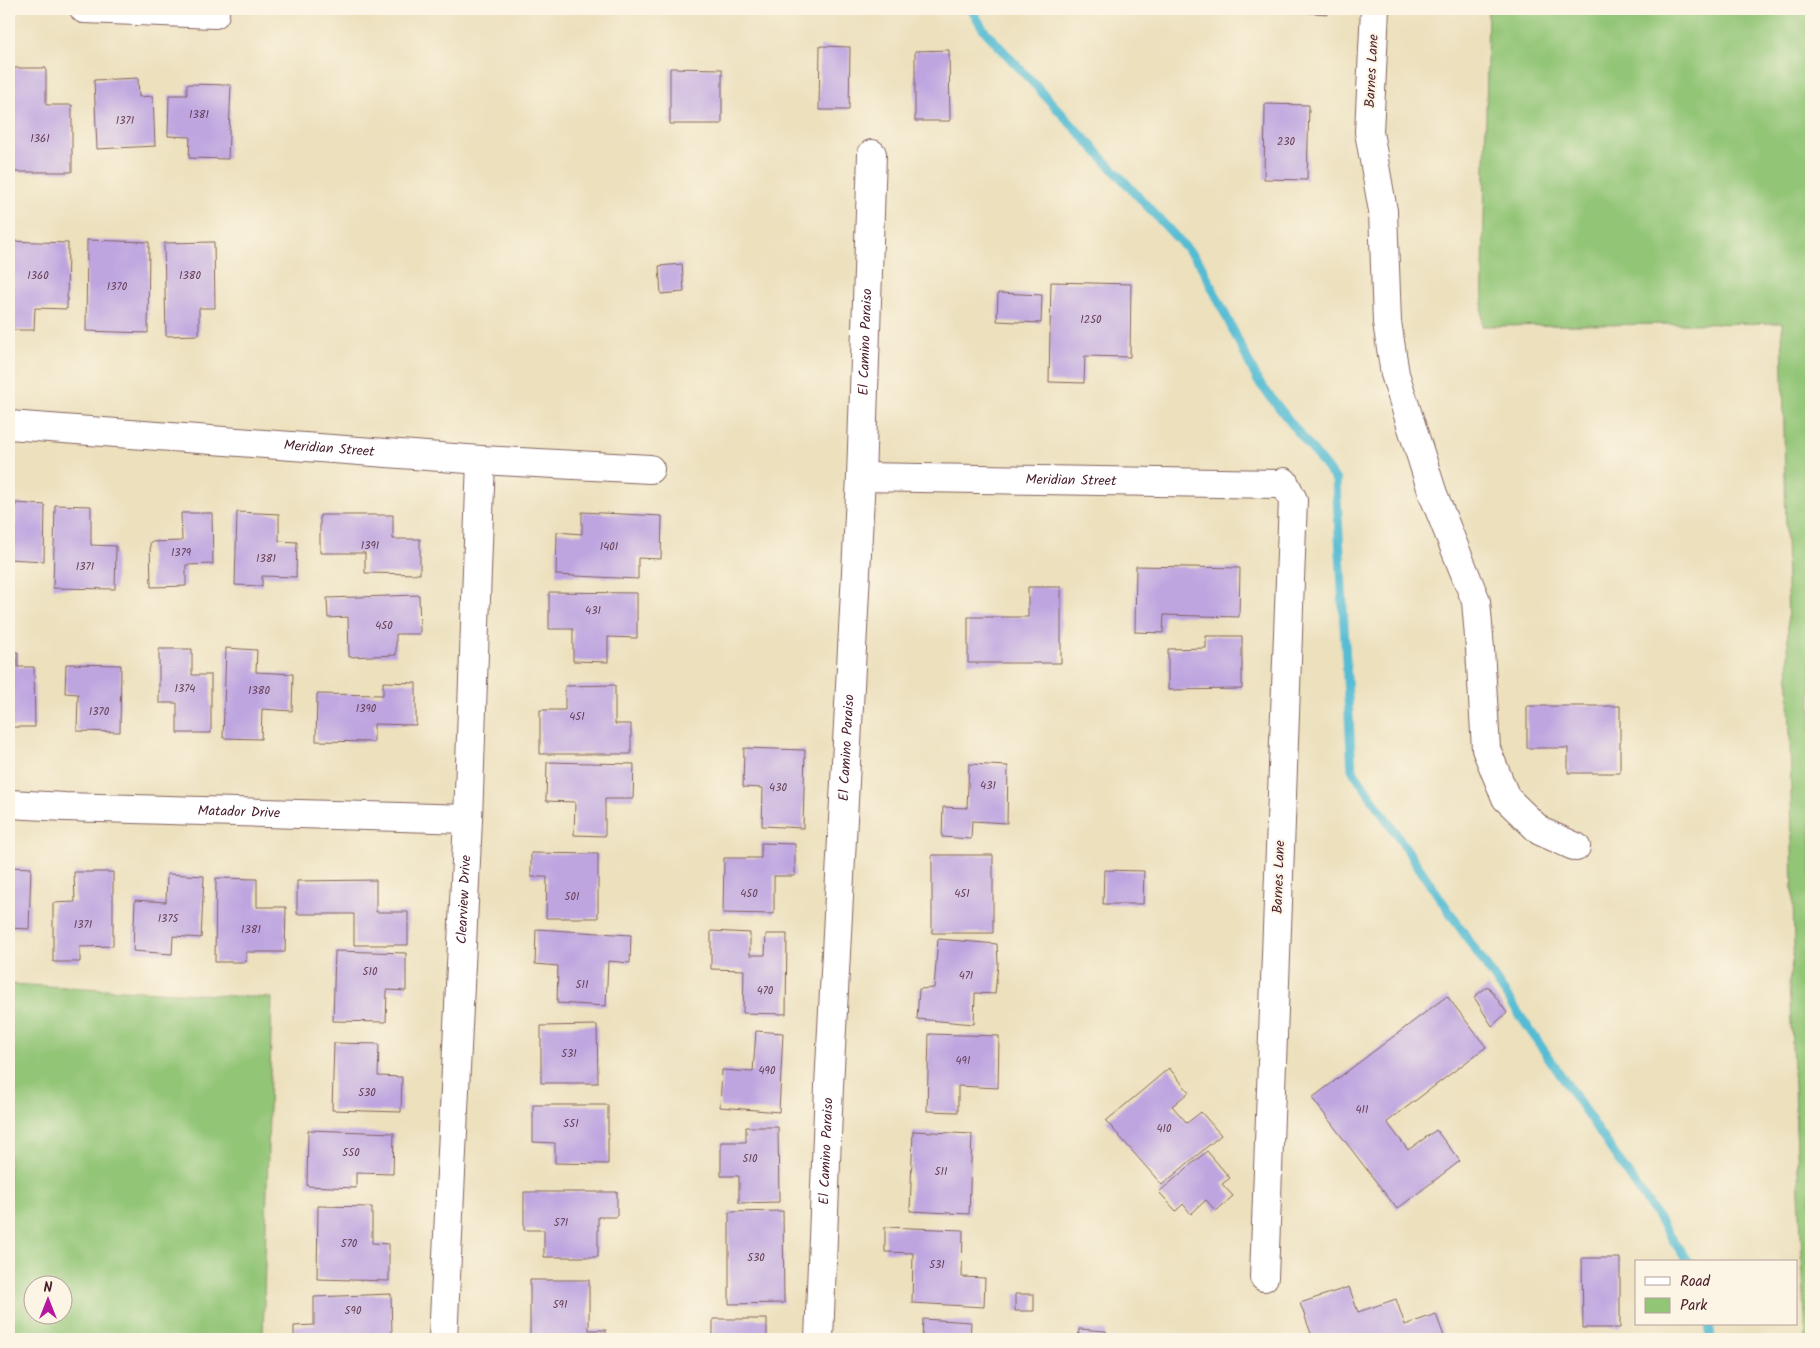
<svg xmlns="http://www.w3.org/2000/svg" width="1820" height="1348" font-family="Kalam,sans-serif">
<style>
.green{fill:#92c576;stroke:#6e7250;fill-rule:evenodd}
.lines{fill:none;stroke-linecap:round;stroke-linejoin:round}
.stream{stroke:#55bcd3;stroke-width:9}
.building{fill:#bea5e0}
.minor-casing{stroke:#83635e;stroke-width:30}
.minor{stroke:#fff;stroke-width:28}
.labels{text-anchor:middle;dominant-baseline:central;stroke-width:4;stroke-linejoin:round;paint-order:stroke}
.number-label{font-size:11px;fill:#674058}
.street-label{font-size:14px;fill:#4a1f2b;stroke:#fcf5e5}
</style>
<rect width="100%" height="100%" fill="#fcf5e5"/>
<filter id="ink" filterUnits="userSpaceOnUse"><feTurbulence type="fractalNoise" baseFrequency=".02" numOctaves="2"/><feDisplacementMap in="SourceGraphic" scale="10" xChannelSelector="R" yChannelSelector="G"/><feConvolveMatrix kernelMatrix="1 2 1 2 8 2 1 2 1" color-interpolation-filters="sRGB"/></filter>
<filter id="wash" filterUnits="userSpaceOnUse"><feTurbulence type="fractalNoise" baseFrequency=".0096" numOctaves="4" result="noise"/><feDisplacementMap in="SourceGraphic" scale="20" xChannelSelector="R" yChannelSelector="G"/><feGaussianBlur stdDeviation="1.12" result="paint"/><feColorMatrix in="noise" values="0 0 0 0 0 0 0 0 0 0 0 0 0 0 0 0 0 1.4 0 .05"/><feComposite in="paint" operator="in"/></filter>
<g filter="url(#wash)">
<rect width="100%" height="100%" fill="#ece0bd"/>
<!-- green -->
<path class="green" d="M1488 9H1811V1339H1806L1789 982 1794 948 1782 323 1482 326Z
M9 984 272 998 263 1339H9ZM32 1286H62V1316H32Z"/>
<g class="lines">
<!-- stream -->
<path class="stream" d="M971 9 984 30 1200 263 1258 381 1336 480 1352 769 1688 1262
M1709 1324 1711 1339"/>
</g>
<g id="blocks">
<!-- building -->
<path class="building" d="M1269 9H1328V14L1269 10Z
M820 46 850 47 849 110H819Z
M949 50 950 121H915V51Z
M9 68H46V105H72V172H9Z
M670 68 722 69V124H670Z
M138 78 139 97 153 96 155 146 97 149 94 80Z
M187 84 231 85 228 159 189 158 190 137 168 136 169 95H187Z
M1265 104 1309 105 1307 180 1264 179Z
M87 240 149 242 148 333 86 331Z
M9 241 68 243 67 309 35 308 34 330H9Z
M214 242 215 308H199V335L166 336 164 243Z
M682 264 684 292 661 294 659 266Z
M1051 282 1131 284 1130 357 1085 356 1084 383 1049 382Z
M998 293 1042 295 1041 323 997 321Z
M16 503 45 505 44 561 9 559V527H15Z
M55 505 91 506V545L116 546 115 589 53 588Z
M237 512 279 514V541L297 542 296 577 262 576V586L235 585Z
M582 512 662 516 661 559 638 558V579L556 575 557 532 582 534Z
M181 513H212L213 564 186 565V586L151 587 150 542 182 541Z
M320 515H393V539H420V574L365 573V553H320Z
M1136 566 1240 568 1239 617 1164 615 1163 633 1135 632Z
M1028 587H1061V663H968V617H1028Z
M549 592 637 593V638L608 637V662L573 661V629H549Z
M419 595 420 634H396V655L349 657 348 617 328 618 327 598Z
M1206 636H1242V689L1168 690V649L1206 648Z
M226 648 257 650 256 672 293 674 292 711 262 709 261 739 223 738Z
M159 649H192V675H211V733H177V703H159Z
M9 652H18V667H34L35 727H9Z
M66 664 121 665 120 732 77 731 78 694 65 693Z
M383 682 416 683V725L374 724V742L316 741 317 694 383 695Z
M615 685V724H631V754H540V710H565V686Z
M1527 706H1620V773H1568V748H1527Z
M744 748 805 750 803 828 762 826 763 788 743 787Z
M547 762 634 764 633 799H605V836L574 835 575 802 546 801Z
M969 764 1008 766 1007 823 972 821 971 839 942 837 943 807 967 808Z
M761 843 795 844V876H774V914L723 913 724 858H761Z
M531 853 598 854V918H546L547 877H531Z
M932 855H993V933H932Z
M9 867 31 868 29 929 9 928Z
M1104 870 1144 871 1143 904H1103Z
M74 872H113V946L80 947V962H53V903L75 902Z
M167 874 204 876 201 938 173 936 172 954 133 951 135 900 166 902Z
M216 878 257 879V907H286L285 952H246V962H215Z
M376 880V912H408V945H354V914H297V881Z
M536 929 631 935 630 963 608 961 606 1006 557 1003 558 966 535 964Z
M711 931 750 933V955H765L766 934H787L786 1014 743 1013 744 970 711 969Z
M938 939 997 944 998 964 995 994 975 993 974 1024 917 1019 919 989 934 988Z
M335 951 406 953V991L387 990 386 1022 333 1021Z
M1488 986 1507 1013 1492 1026 1474 997Z
M1447 996 1486 1047 1387 1122 1408 1150 1436 1130 1460 1161 1397 1209 1312 1098Z
M597 1025 598 1083H541V1026Z
M756 1031 783 1033 779 1112 720 1107 722 1070 753 1072Z
M929 1034 999 1036 998 1088 958 1086V1112L927 1111Z
M334 1043 379 1044 378 1076 402 1077 401 1112 332 1110Z
M1169 1068 1189 1092 1172 1106 1187 1123 1201 1112 1221 1135 1162 1185 1106 1121Z
M533 1105H608V1164L555 1163V1143L533 1142Z
M746 1127H778L779 1202 739 1203V1176H721V1142H746Z
M308 1130 394 1133 393 1174 356 1173V1188L307 1186Z
M913 1131 972 1134 969 1214 910 1211Z
M1207 1151 1230 1178 1222 1184 1233 1196 1216 1211 1206 1200 1191 1214 1183 1204 1176 1211 1159 1192Z
M524 1192H617V1217H598V1257H544V1230H524Z
M318 1206 372 1207V1243L389 1244V1281L317 1279Z
M783 1211 784 1303 729 1304V1212Z
M885 1227 963 1230 962 1277 985 1278 984 1307 912 1303 913 1253 885 1252Z
M1582 1258H1620V1328H1583Z
M530 1280H589V1330H606V1339H530Z
M1349 1287 1358 1312 1396 1299 1405 1325 1436 1314 1445 1339H1313L1300 1303Z
M391 1294 392 1335 369 1336V1339H294V1326L314 1325V1297Z
M1015 1294H1034V1311H1015Z
M713 1319H767V1339H713Z
M923 1319 971 1322 970 1339H922Z
M1079 1329 1106 1331 1105 1339H1078Z"/>
</g>
</g>
<g filter="url(#ink)">
<use href="#blocks" fill-opacity="0" stroke="#83635e" stroke-width="1"/>
<g class="lines">
<defs>
<g id="minor">
<path d="M84 9 215 14"/>
<path d="M1375 9 1369 132 1383 211 1387 322 1395 374 1433 494 1476 601 1480 649 1486 749 1506 798 1540 831 1576 847"/>
<path id="s1" d="M9 425 481 460 650 469"/>
<path id="s2" d="M861 477 1281 484 1284 482 1293 500 1264 1277"/>
<path id="s3" d="M9 804 65 807 468 819"/>
<path id="s4" d="M443 1339 468 819 481 460"/>
<path id="s5" d="M819 1339 829 1086 861 477 872 154"/>
</g>
</defs>
<!-- minor casing -->
<use href="#minor" class="minor-casing"/>
<!-- minor -->
<use href="#minor" class="minor"/>
</g>
</g>
<g class="labels">
<!-- number labels -->
<g class="number-label">
<text x="199" y="115">1381</text>
<text x="125" y="121">1371</text>
<text x="40" y="139">1361</text>
<text x="1286" y="142">230</text>
<text x="38" y="276">1360</text>
<text x="190" y="276">1380</text>
<text x="117" y="287">1370</text>
<text x="1091" y="320">1250</text>
<text x="370" y="546">1391</text>
<text x="609" y="547">1401</text>
<text x="181" y="553">1379</text>
<text x="266" y="559">1381</text>
<text x="85" y="567">1371</text>
<text x="593" y="611">431</text>
<text x="384" y="626">450</text>
<text x="185" y="689">1374</text>
<text x="259" y="691">1380</text>
<text x="366" y="709">1390</text>
<text x="99" y="712">1370</text>
<text x="577" y="717">451</text>
<text x="988" y="786">431</text>
<text x="778" y="788">430</text>
<text x="749" y="894">450</text>
<text x="962" y="894">451</text>
<text x="572" y="897">501</text>
<text x="168" y="919">1375</text>
<text x="83" y="925">1371</text>
<text x="251" y="930">1381</text>
<text x="370" y="972">510</text>
<text x="966" y="976">471</text>
<text x="582" y="985">511</text>
<text x="765" y="991">470</text>
<text x="569" y="1054">531</text>
<text x="963" y="1061">491</text>
<text x="767" y="1071">490</text>
<text x="367" y="1093">530</text>
<text x="1362" y="1110">411</text>
<text x="571" y="1124">551</text>
<text x="1164" y="1129">410</text>
<text x="351" y="1153">550</text>
<text x="750" y="1159">510</text>
<text x="941" y="1172">511</text>
<text x="561" y="1223">571</text>
<text x="349" y="1244">570</text>
<text x="756" y="1258">530</text>
<text x="937" y="1265">531</text>
<text x="560" y="1305">591</text>
<text x="353" y="1311">590</text>
</g>
<!-- street labels -->
<g class="street-label">
<text transform="translate(1372 71) rotate(-87)">Barnes Lane</text>
<text stroke="none"><textPath href="#s5" startOffset="998">El Camino Paraiso</textPath></text>
<text stroke="none"><textPath href="#s1" startOffset="321">Meridian Street</textPath></text>
<text stroke="none"><textPath href="#s2" startOffset="210">Meridian Street</textPath></text>
<text stroke="none"><textPath href="#s5" startOffset="592">El Camino Paraiso</textPath></text>
<text stroke="none"><textPath href="#s3" startOffset="230">Matador Drive</textPath></text>
<text transform="translate(1279 877) rotate(-88)">Barnes Lane</text>
<text stroke="none"><textPath href="#s4" startOffset="440">Clearview Drive</textPath></text>
<text stroke="none"><textPath href="#s5" startOffset="188">El Camino Paraiso</textPath></text>
</g>
</g>
<!-- margin -->
<rect width="1820" height="1348" fill="none" stroke="#fcf5e5" stroke-width="30"/>
<!-- legend -->
<rect x="1635" y="1260" width="162" height="65" fill="#fcf5e5" stroke="#b59f9b"/>
<rect x="1645" y="1277" width="25" height="8" fill="#ffffff" stroke="#b59f9b"/>
<text x="1680" y="1286" font-size="15" fill="#4a1f2b">Road</text>
<rect x="1645" y="1298" width="25" height="15" fill="#92c576" stroke="#b59f9b"/>
<text x="1680" y="1310" font-size="15" fill="#4a1f2b">Park</text>
<!-- north arrow -->
<g transform="translate(48 1300)"><circle r="24" fill="#fcf5e5" stroke="#b59f9b"/>
<path d="M0-4L9 19L0 12L-9 19Z" fill="#b5179e"/>
<text y="-8" font-size="14" font-weight="bold" text-anchor="middle" fill="#4a1f2b">N</text>
</g>
</svg>
